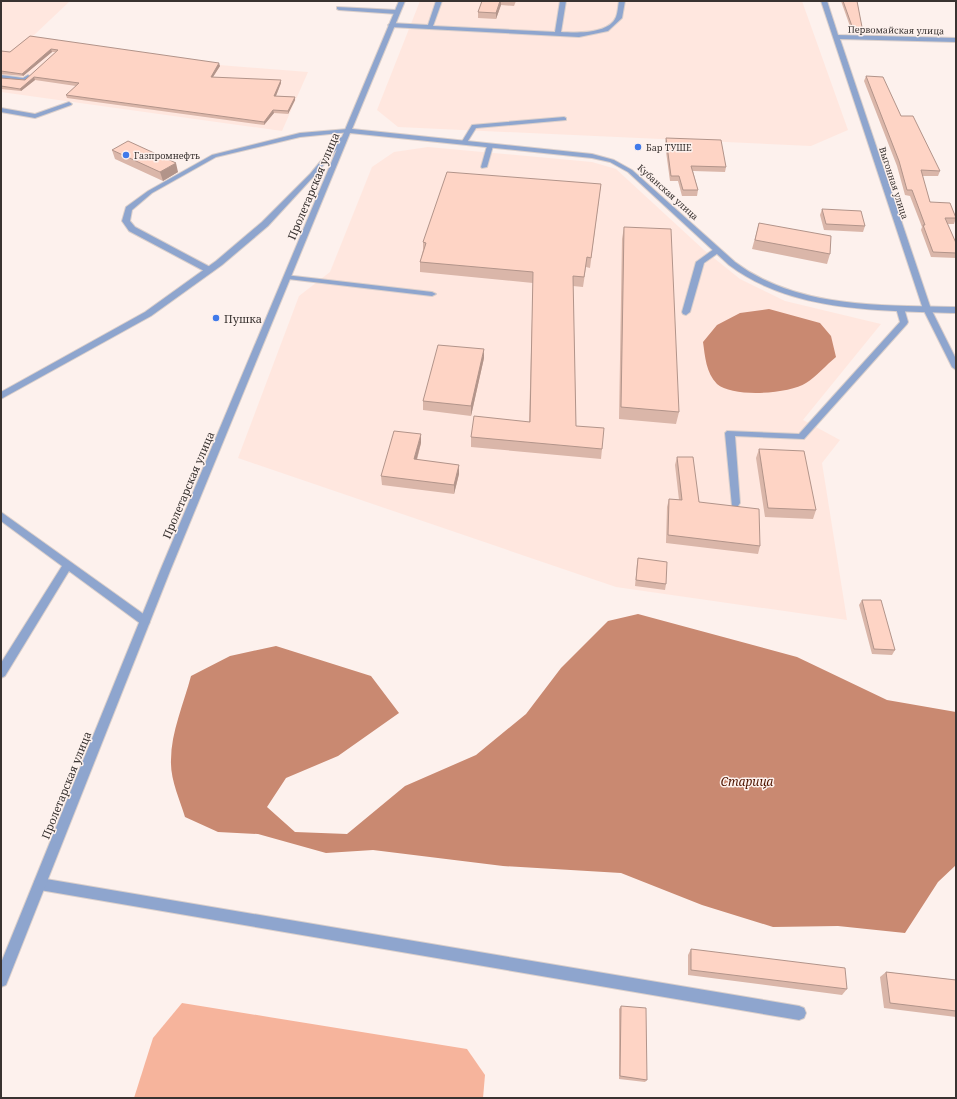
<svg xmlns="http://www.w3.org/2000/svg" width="957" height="1099" font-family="'Noto Serif',serif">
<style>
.built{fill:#ffe7df}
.green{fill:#f6b49c}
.water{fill:#c98971}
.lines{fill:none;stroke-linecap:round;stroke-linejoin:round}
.service-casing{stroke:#dacfcb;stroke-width:2}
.minor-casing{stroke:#dacfcb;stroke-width:2}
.tertiary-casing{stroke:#dacfcb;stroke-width:2}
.service{fill:#8ea5ce;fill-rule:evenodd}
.minor{fill:#8ea5ce;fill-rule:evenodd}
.tertiary{fill:#8ea5ce;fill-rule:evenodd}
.wall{fill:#dab6a9}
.shaded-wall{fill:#b2948a}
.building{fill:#fed4c5;stroke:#b2948a}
.poi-dot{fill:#407aea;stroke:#fdf1ed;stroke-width:1.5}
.labels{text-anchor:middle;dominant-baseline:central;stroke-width:3;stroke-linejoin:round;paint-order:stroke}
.far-street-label{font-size:9px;fill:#393331;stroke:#fdf1ed}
.far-poi-label{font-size:9px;fill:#393331;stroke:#fdf1ed;text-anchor:start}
.street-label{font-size:11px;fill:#393331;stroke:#fdf1ed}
.poi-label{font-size:11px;fill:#393331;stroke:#fdf1ed;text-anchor:start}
.water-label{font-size:12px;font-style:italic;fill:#4f1500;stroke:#fdf1ed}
</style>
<rect width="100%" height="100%" fill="#fdf1ed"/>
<!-- built -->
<path class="built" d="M1 1H70L32 37 219 65 308 72 282 131 1 92Z
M420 1H802L848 130 811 146 398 127 377 110Z
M428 147 592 162 616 169 704 250 740 279 785 301 881 324 803 420 840 440 822 463 847 620 616 587 238 458 299 296 330 272 372 167 394 152Z"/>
<!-- green -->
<path class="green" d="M182 1003 467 1049 485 1075 483 1098H134L153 1038Z"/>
<!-- water -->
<path class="water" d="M769 309 820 323 831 336 836 357C826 365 816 377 806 383 789 394 733 398 717 384 706 373 705 356 703 342L717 325 740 313Z
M638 614 797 657 887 700 956 712V865L938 882 905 933 838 926 773 927 702 905 621 873 503 866 373 850 326 853 258 834 218 832 185 817C180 800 170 779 171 760 171 732 184 703 191 676L230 656 276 646 371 676 399 713 338 756 286 778 267 807 295 832 347 834 405 786 476 755 526 714 561 668 608 621Z"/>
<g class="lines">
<defs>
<path id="service" d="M436 1H442L433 26 555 32 560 1H566L561 32C577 33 609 34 616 17 618 12 618 6 619 1H625L622 18 608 31 579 37 391 27 388 25 391 23 428 25Z
M337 7 397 10 400 12 397 14 339 10 337 9Z
M1 75 23 78 28 75 31 77 24 82 1 79Z
M69 102 72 104 71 105 35 118 1 112V108L35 114Z
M564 117 566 118V120L476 128 466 144 461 143 472 125Z
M348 129 350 130V132L300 137 216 157 152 193 132 210 130 221 135 227 212 268V272H206L129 231 122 221 126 207 148 191 212 155 300 133Z
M490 144 493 146 487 167 482 168 481 167 487 146Z
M714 249H720L721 251 704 263 690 312 686 315 683 314 682 312 696 262Z
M285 275 432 292 436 294 432 296 288 279H285Z
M897 306H903L904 308 908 322 907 324 804 439 735 436 740 503 738 506H732L725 433 727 431 799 434 900 322 896 308Z
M1 512 149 618 150 621 149 624 145 625 141 624 69 571 5 676 1 678V663L62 566 1 521Z
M40 878 799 1006 804 1008 806 1013 804 1018 799 1020 40 890 35 888 34 884 35 880Z"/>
<path id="minor" d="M821 1H827L838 35 956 38V42L840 39 931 309 956 359V370L952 367 923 309Z"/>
<path id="tertiary" d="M399 1H405L352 129 592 154 614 160 632 170 735 262C797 309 882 305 956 307V313C880 310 793 313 729 265L628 172 610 162 592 158 350 133 170 571 8 980 6 985 1 987V963L160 571 337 149 314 176 268 226 222 265 151 316 1 399V392L145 312 216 261 262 222 310 174 340 138 342 137Z"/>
</defs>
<!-- service casing -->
<use href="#service" class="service-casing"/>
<!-- minor casing -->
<use href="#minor" class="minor-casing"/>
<!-- tertiary casing -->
<use href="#tertiary" class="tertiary-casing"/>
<!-- service -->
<use href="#service" class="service"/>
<!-- minor -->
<use href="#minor" class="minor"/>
<!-- tertiary -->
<use href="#tertiary" class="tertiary"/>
</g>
<!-- wall -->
<path class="wall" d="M482 1H516L514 6 501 5 496 19 478 18V12Z
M841 1H857L862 27 861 30 852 32Z
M30 36 220 66 213 77 281 83 276 96 295 97V100L288 114 274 113 264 125 67 98 66 95 76 86 35 80 21 91 1 89V78L25 80 56 52H52L23 76 1 74V51L10 52Z
M866 76 901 116 940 171 938 176H922L930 202 956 218 954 224H947L956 243V258L931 257 921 230 922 227 910 196 905 195 897 166 864 81Z
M666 138 726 167 725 172 693 171 698 190 697 196H682L678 181H670L665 144Z
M112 150 178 172 163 181 115 159Z
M601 184 590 268 586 267 583 287 573 286 576 426 602 449 601 459 471 447V437L529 422 533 283 420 272V262L423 250V242Z
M822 209 865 226 863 232 824 230 820 215Z
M759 223 830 254 827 264 752 249Z
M624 227 679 412 676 424 619 419 622 239Z
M484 358 471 416 423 410V401Z
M421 443 417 460 459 474 454 494 382 485 381 476Z
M759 449 816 510 813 519 765 517 756 458Z
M677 457 699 502 760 546 758 554 666 543 667 507 669 499 679 500 675 465Z
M638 558 666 584 665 590 635 586 637 564Z
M862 600 895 650 892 655 872 654 859 605Z
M691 949 847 989 842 995 688 975V955Z
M886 972 956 980V1017L884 1008 880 977Z
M621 1006 647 1080 645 1082 619 1079V1009Z"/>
<!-- shaded-wall -->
<path class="shaded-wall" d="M500 1H501V5L496 19V13Z
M862 27 861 30 852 32 853 29Z
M51 49 52 52 23 76 22 74Z
M219 63 220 66 211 80V77Z
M34 77 35 80 21 91 20 89Z
M281 80V83L275 98 274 96Z
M295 97V100L288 114V111Z
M273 110 274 113 264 125V122Z
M176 163 178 172 163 181 160 172Z
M484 349V358L471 416V406Z
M421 434V443L414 469V459Z
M459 465V474L454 494V485Z"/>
<!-- building -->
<path class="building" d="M482 1H500L496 13 478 12Z
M843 1H857L862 27 853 29Z
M30 36 219 63 211 77 281 80 274 96 295 97 288 111 273 110 264 122 66 95 79 83 34 77 20 89 1 86V78L25 80 58 50 51 49 22 74 1 71V51L10 52Z
M866 76 883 77 901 116H913L940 171 921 170 930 202 950 203 956 218H945L956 243V253L933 252 923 225H925L912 190H907L899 161Z
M666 138 721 140 726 167 691 166 698 190H683L679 176H671Z
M128 141 176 163 160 172 112 150Z
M447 172 601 184 591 258 587 257 584 277 573 276 576 426 604 428 602 449 471 437 474 416 530 422 533 272 420 262 426 243 423 242Z
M822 209 861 211 865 226 826 224Z
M759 223 831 236 830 254 755 240Z
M624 227 671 229 679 412 621 407Z
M438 345 484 349 471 406 423 401Z
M394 431 421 434 414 459 459 465 454 485 381 476Z
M759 449 804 451 816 510 768 508Z
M677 457H693L699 502 759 509 760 546 668 535 669 499 682 500Z
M638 558 667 562 666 584 636 580Z
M862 600H881L895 650 874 649Z
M691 949 845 968 847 989 691 970Z
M886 972 956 980V1011L890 1003Z
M621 1006 646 1008 647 1080 620 1076Z"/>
<!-- markers -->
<g class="poi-dot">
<circle cx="638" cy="147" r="4"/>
<circle cx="126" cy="155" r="4"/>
<circle cx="216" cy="318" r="4"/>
</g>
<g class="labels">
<!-- far-street labels -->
<g class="far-street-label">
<text transform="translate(896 30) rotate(1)">Первомайская улица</text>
<text transform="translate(894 183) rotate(72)">Выгонная улица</text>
<text transform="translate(668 192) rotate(42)">Кубанская улица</text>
</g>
<!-- far-poi labels -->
<g class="far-poi-label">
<text x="646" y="147">Бар ТУШЕ</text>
<text x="134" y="155">Газпромнефть</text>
</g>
<!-- street labels -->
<g class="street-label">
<text transform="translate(313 186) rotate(-67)">Пролетарская улица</text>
<text transform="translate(188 485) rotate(-67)">Пролетарская улица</text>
<text transform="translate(66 785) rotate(-68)">Пролетарская улица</text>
</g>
<!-- poi labels -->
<g class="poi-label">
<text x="224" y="318">Пушка</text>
</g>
<!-- water labels -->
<g class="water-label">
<text x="747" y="781">Старица</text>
</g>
</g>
<!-- border -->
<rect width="957" height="1099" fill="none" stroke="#393331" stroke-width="4"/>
</svg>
